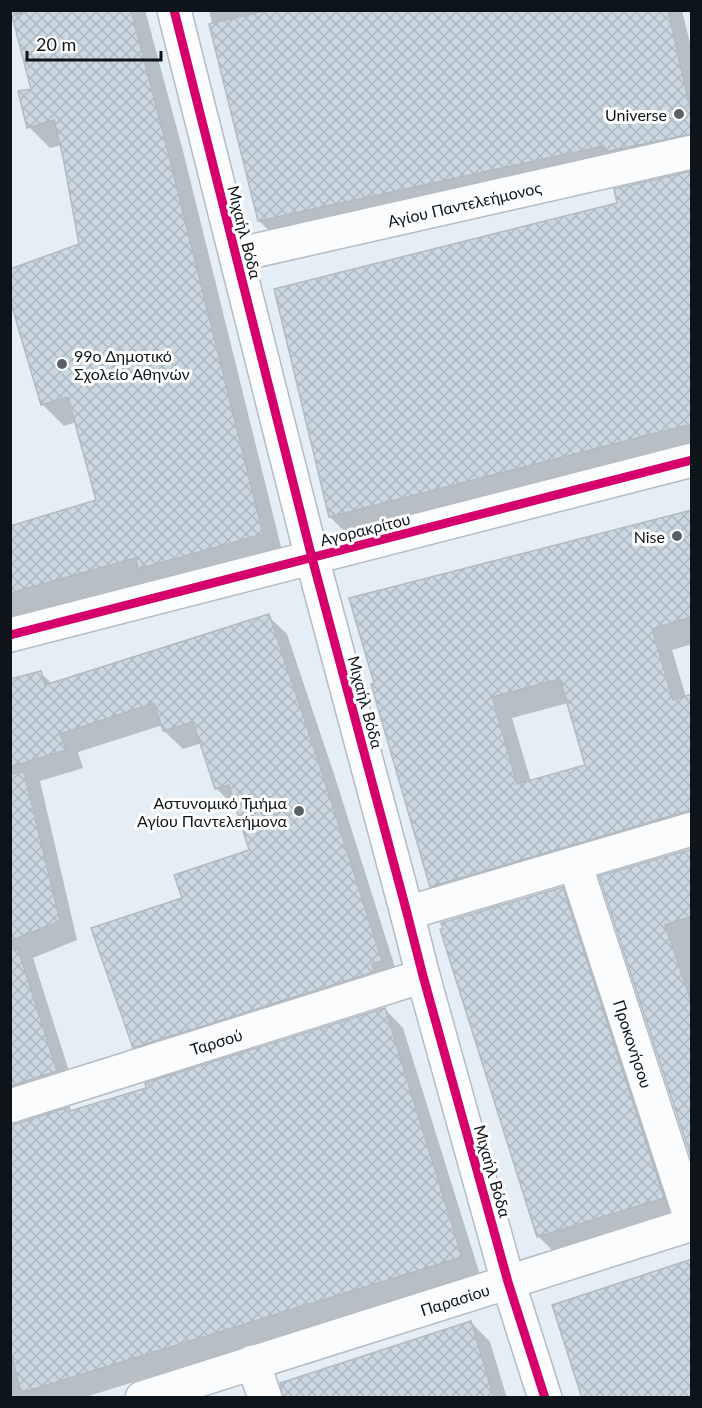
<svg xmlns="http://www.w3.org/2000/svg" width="702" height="1408" font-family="Lato,sans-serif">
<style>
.shadow{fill:#0003;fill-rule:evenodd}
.building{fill:url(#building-cross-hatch);stroke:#b2bac0;stroke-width:1.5;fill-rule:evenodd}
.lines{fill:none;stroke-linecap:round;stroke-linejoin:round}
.minor-casing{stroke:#b5bcc3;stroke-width:36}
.minor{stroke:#fbfcfe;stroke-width:33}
.cycleway-casing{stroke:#fff;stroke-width:13}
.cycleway{stroke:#d6006c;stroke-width:9}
.poi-dot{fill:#596167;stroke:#fff;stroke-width:2}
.labels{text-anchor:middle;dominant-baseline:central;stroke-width:6;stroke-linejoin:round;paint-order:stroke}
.poi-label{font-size:16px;fill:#0e151a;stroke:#fff;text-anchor:end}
.street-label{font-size:16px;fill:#0e151a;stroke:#fff}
</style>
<defs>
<pattern id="building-cross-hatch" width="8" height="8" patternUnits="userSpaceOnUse" patternTransform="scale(1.5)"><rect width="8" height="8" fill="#cbd8e1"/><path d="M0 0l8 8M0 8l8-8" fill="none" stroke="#adb8c0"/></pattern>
</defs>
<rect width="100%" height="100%" fill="#e5eef5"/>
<!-- shadow -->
<path class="shadow" d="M12 10H145L184 155 283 555 161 590 152 580 10 620V527L98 501 76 422 64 426 42 404 81 245 62 145 50 148 29 127 32 90Z
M209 10H682L692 52V157L279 240 259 221Z
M692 173V453L353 540 330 517Z
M692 512V644L672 650 686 697 692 696V837L453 907 432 886 373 685ZM568 703 587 766 531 782 512 718Z
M268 616 287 634 335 777 399 980 152 1065 134 1047 184 899 251 851 237 806 235 807 216 788 202 743 183 749 164 731 163 725 78 752 83 768 40 781 77 940 33 958 75 1090 10 1120V680L40 672 53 685Z
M692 850V960L690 961 692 965V1155L601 877Z
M562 888 580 906 680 1215 556 1254 538 1236Z
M385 1009 403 1028 480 1275 82 1398H10V1126L69 1109 72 1112 148 1089Z
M471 1322 490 1342 507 1398H285Z"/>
<!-- building -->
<path class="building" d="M33 10H131L163 132 263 534 138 569 136 558 10 593V526L96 500 68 397 41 405 10 300V269L79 244 63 157 54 120 27 128 18 91 31 89 12 16Z
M268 10H668L692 117V134L605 152 604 146 258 221 209 24Z
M692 171V424L329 517 274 289 617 203 614 189Z
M692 510V617L652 629 673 700 692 694V811H687L430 887 371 684 374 683 349 598ZM560 679 585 765 517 784 492 697Z
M269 614 317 757 382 961 372 964 374 972 133 1048 91 928 182 898 174 875 249 850 229 785 215 789 193 722 163 731 154 703 60 734 66 750 10 767V679L41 671 45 685Z
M24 772 60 921 10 941V774Z
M692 849V916L665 925 692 1004V1160L599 876Z
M563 887 664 1198 537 1237 440 929H443L441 923Z
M18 949 57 1071 10 1086V950Z
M385 1008 462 1257 21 1393 10 1348V1124H16L69 1107 70 1111 146 1088 145 1083Z
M692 1259V1398H582L552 1305Z
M471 1321 494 1398H283L280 1383Z"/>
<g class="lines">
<defs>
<g id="minor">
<path d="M174 10 312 558 407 913 423 976 508 1282 545 1398"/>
<path id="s1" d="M236 255 692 152"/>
<path d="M10 635 692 460"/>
<path id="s2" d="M575 864 692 1222"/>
<path d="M407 913 692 829"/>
<path id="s3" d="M10 1106 423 976"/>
<path d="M253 1362 265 1398"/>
<path id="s4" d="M142 1398 692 1224"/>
</g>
</defs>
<!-- minor casing -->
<use href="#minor" class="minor-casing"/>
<!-- minor -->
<use href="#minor" class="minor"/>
<defs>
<path id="cycleway" d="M174 10 312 558 407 913 423 976 508 1282 545 1398
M10 635 692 460"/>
</defs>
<!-- cycleway casing -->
<use href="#cycleway" class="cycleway-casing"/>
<!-- cycleway -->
<use href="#cycleway" class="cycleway"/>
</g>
<!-- markers -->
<g class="poi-dot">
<circle cx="679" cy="114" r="6"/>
<circle cx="62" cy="364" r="6"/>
<circle cx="677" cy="536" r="6"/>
<circle cx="299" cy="811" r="6"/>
</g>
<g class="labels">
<!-- poi labels -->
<g class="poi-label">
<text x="667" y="114">Universe</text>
<text x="74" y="355" text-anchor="start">99ο Δημοτικό<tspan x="74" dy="18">Σχολείο Αθηνών</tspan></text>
<text x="665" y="536">Nise</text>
<text x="287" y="802">Αστυνομικό Τμήμα<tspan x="287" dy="18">Αγίου Παντελεήμονα</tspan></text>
</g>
<!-- street labels -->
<g class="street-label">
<text stroke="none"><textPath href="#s1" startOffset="234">Αγίου Παντελεήμονος</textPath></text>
<text transform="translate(245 232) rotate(76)">Μιχαήλ Βόδα</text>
<text transform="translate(365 529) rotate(-14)">Αγορακρίτου</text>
<text transform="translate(366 702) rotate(75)">Μιχαήλ Βόδα</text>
<text stroke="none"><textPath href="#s3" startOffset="216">Ταρσού</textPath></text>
<text stroke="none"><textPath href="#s2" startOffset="189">Προκονήσου</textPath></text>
<text transform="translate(493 1171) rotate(74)">Μιχαήλ Βόδα</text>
<text stroke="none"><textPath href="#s4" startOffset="328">Παρασίου</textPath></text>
</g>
</g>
<!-- border -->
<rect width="702" height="1408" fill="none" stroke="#0e151a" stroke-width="24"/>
<!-- scale -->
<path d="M27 51v9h134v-9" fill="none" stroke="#0e151a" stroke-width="3"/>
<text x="36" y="51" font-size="18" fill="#0e151a" stroke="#ffffff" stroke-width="4.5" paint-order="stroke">20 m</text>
</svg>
